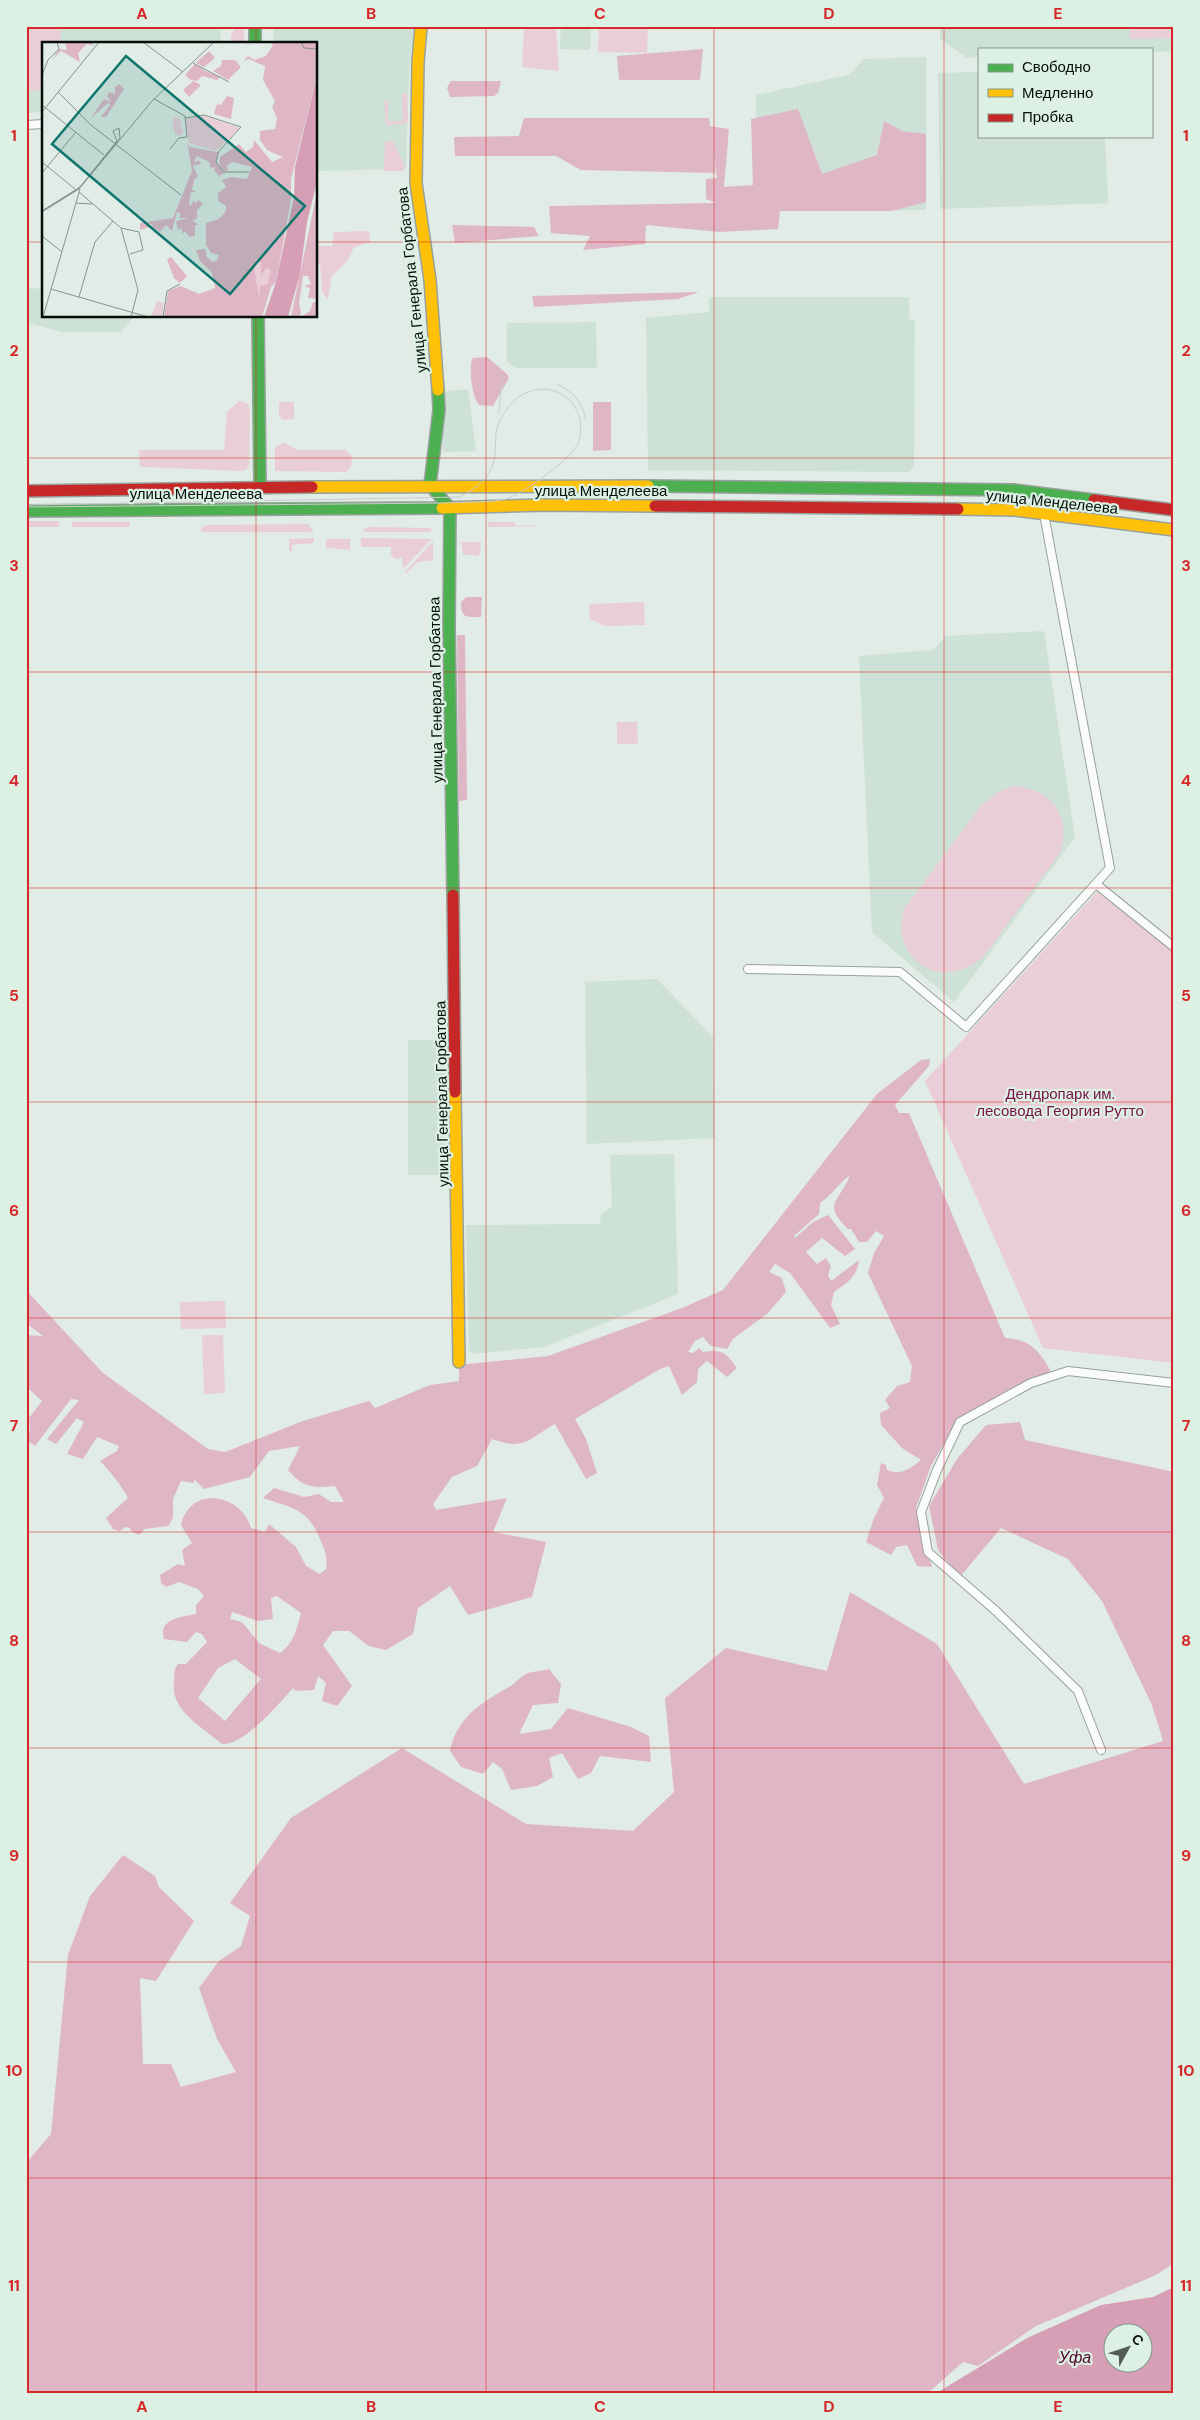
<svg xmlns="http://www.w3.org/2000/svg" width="1200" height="2420" font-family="'DM Sans',sans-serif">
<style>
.built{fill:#cee1d6}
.green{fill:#eaced7}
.forest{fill:#dfb6c5;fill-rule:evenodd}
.water{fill:#d79fb5;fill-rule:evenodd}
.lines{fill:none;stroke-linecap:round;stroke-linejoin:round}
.street-casing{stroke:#99a19c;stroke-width:10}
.fast-casing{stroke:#99a19c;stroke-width:14}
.slow-casing{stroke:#99a19c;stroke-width:14}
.jam-casing{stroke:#99a19c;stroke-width:14}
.street{stroke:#fafcfb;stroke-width:8}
.fast{stroke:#4caf50;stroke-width:11}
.slow{stroke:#ffc107;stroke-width:11}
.jam{stroke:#c62828;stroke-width:11}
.tram{stroke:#cacdcb;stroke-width:1}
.grid{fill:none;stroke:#d62828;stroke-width:1;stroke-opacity:0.55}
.labels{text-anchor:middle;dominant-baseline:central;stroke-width:4.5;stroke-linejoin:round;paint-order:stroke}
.street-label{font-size:15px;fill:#070e0a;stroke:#dcf0e4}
.park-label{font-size:15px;fill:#771147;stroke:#dcf0e4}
.water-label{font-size:16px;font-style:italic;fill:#53052f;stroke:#dcf0e4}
.inset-road{fill:none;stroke:#89938d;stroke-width:1}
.view{fill:#0f766e;fill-opacity:0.15;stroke:#0f766e;stroke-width:2.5}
.inset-edge{fill:none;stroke:#070e0a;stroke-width:2.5}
.neatline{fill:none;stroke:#d62828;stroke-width:2}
.grid-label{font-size:16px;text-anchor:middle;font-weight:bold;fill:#d62828}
</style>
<rect width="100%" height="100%" fill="#e0ece5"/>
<!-- built -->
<path class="built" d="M26 26H220L221 44H44V112L26 113Z
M273 26H414L409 75 406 169 316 171V44H274Z
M561 26H591L590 50 560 49Z
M940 26H1174V51L1151 52V49H979V57L967 58 940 39Z
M926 57V210L758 211 756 95 849 75 864 59Z
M979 72V136H1105L1108 203 940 209 938 73Z
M44 288V316H134L121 332H62L26 322V289Z
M709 297H909V319L915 320 914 467 909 472 648 470 646 318 709 312Z
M596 322 597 368H516L507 362V323Z
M468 389 476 451 443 452 440 392Z
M1044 631 1075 837 954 1002 872 932 859 656 933 650 946 636Z
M657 979 713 1037 715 1138 587 1144 585 982Z
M408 1040H445V1175H408Z
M674 1154 678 1294 544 1347 473 1354 469 1350 466 1225 600 1224 601 1215 612 1206 610 1155Z"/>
<!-- green -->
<path class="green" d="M26 26H60L61 44H44V90L26 91Z
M237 26H244V44H231V35Z
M524 26H556L559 71 522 67Z
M599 26H648L647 53 598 52Z
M1130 26H1174V38L1130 39Z
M402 93H407L408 123 386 125 384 101H388V121H403Z
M385 141H393L404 164V171H384Z
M369 231 370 242 354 247 348 260 332 276 328 299 322 292 320 263H316V246H332L334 232Z
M239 401 247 403 250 409 249 465 246 470 241 471 140 467 139 450H224L227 412Z
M279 402H294V419L283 420 279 415Z
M283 442 297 450H346L352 456 351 467 346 472 275 471V448Z
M26 521H59V527H29Z
M72 522H130V527H72Z
M488 522H515V525L544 526 488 527Z
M308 524 314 532H200L202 527 207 525Z
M367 527 430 528 433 532H363Z
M314 538V543L292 545V551H289V539Z
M361 538 432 539 403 569 402 558 395 559 391 555V547H361Z
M326 539H350V550L328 548 326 550Z
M433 541V560L418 562 407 573 405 572Z
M461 542H481L480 554 477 556 463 554Z
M644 602 645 625 604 626 590 619 589 604Z
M617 722H637L638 744H617Z
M1013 786C1052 789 1072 816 1060 853L983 957C943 992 890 962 904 909L981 806 998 792Z
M1097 892 1174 952V1363L1043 1348 925 1081Z
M225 1301 226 1328 181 1329 180 1302Z
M202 1335H223L225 1393 204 1394Z"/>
<!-- forest -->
<path class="forest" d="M703 49 700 80H619L617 56Z
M451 81H501L498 93 494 96 450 97 447 88Z
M798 109 822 174 877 155 884 121 902 131 926 134V202L892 211H780L778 229 720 232 646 225 645 244 583 250 590 236 551 233 549 206 716 203 706 199V179L717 178 713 150 715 173 581 170 556 156H455L454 137 519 136 524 118H709L710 126 729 129 724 187 753 185 751 119Z
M452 225 534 227 539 236 455 243Z
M699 292 678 299 534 307 532 296Z
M487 357 507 374 509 378 493 406 480 405C472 401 468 365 473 358Z
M593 402H611V450L593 451Z
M466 597H482L481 617C467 617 461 619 461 602Z
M457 635H465L467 800 459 801Z
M930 1059 929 1066 895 1105 899 1113H909L1005 1338C1032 1340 1039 1351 1052 1373L956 1422 931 1466 916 1508 932 1567 917 1566 907 1545 896 1547 891 1555 866 1542 874 1518 884 1498 877 1485 881 1463 886 1465 887 1470C901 1476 910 1469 921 1460L902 1448 881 1425 880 1413 890 1408 885 1400 897 1386 910 1382 912 1366 868 1273 874 1253 884 1236 876 1231 867 1242H859L851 1229H848C821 1203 840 1202 850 1175 839 1183 832 1195 820 1203L819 1214 794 1236 795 1238 813 1222 828 1215 855 1249 845 1256 822 1238 806 1252 817 1264 826 1258 831 1266 828 1275 831 1281 859 1260C857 1277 847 1283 834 1292L831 1305 840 1324 830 1328 790 1273 775 1264 769 1272 782 1278 786 1292 768 1313 733 1339 727 1349 711 1346 703 1337 695 1341 688 1352 693 1353 699 1348 703 1352C723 1349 726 1353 737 1368L727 1377 707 1361 698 1369 697 1382 682 1395 669 1366 660 1369 575 1419 586 1439 597 1473 586 1479 555 1424C528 1439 525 1451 492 1439L477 1466 452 1477 433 1504 436 1510 507 1498 493 1532 546 1542 532 1597 468 1615 450 1586 418 1608 413 1634 386 1650 369 1646 349 1631H333L323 1645 352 1686 337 1706 322 1701 326 1683 318 1676 314 1690 296 1691 293 1688C279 1704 243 1746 222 1744 202 1727 170 1710 174 1682 175 1674 173 1670 178 1664H186L207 1642 202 1634 196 1632 187 1642 164 1639C158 1619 181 1617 196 1614V1605L204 1596 198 1589 179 1582 166 1587 161 1583 160 1575 178 1564 185 1566 182 1550 192 1543 181 1525C190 1484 242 1494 251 1528L265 1532 269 1524 296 1547 306 1566 320 1574 326 1569C328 1557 325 1551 320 1539 308 1509 292 1508 263 1498L274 1488 304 1497 319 1494 331 1502H344L335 1486C313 1488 303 1488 288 1470L300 1446 269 1451 250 1477 204 1489 194 1479V1483L181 1481 173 1499V1518L168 1526 145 1529 139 1535 131 1531 130 1528 125 1527 120 1531 113 1529 106 1518 128 1498C122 1486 109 1470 100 1461L117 1451 119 1446 97 1437 83 1459 67 1454 84 1422 77 1418 56 1444 47 1439 79 1400 71 1399 35 1446 26 1440 30 1429 29 1418 42 1401 28 1388 26 1335 43 1336 26 1323V1290L103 1373 208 1449 225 1452 303 1421 369 1401 375 1408 430 1385 459 1381V1365L548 1356 682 1308 723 1290 877 1094 921 1060ZM277 1596 301 1613C297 1629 294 1643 280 1653L259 1643 242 1622 230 1619 232 1612 258 1621 273 1619 271 1598ZM235 1659 261 1679 225 1721 198 1698 218 1668Z
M1020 1422 1025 1440 1174 1472V2263L1156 2275 1036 2326 978 2366 963 2362 927 2394H26V2163L51 2134 68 1955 90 1896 123 1855 155 1876 159 1887 194 1921 156 1981 140 1978 143 2064H171L181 2087 236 2072 217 2039 199 1988 219 1961 241 1946 250 1916 230 1903 291 1818 402 1748 526 1824 633 1831 674 1792 665 1698 726 1648 827 1671 850 1592 937 1644 1024 1784 1163 1741 1152 1705 1102 1601 1068 1559 1001 1528 959 1578 938 1550 929 1506 957 1459 986 1425Z
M549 1669 561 1684 558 1703 533 1705 519 1734 551 1729 568 1708 631 1727 649 1736 651 1762 600 1756 591 1773 578 1779 562 1753 549 1758 553 1777 537 1786 511 1790 502 1769 493 1762 483 1774 461 1767 450 1751C457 1717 482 1702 511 1686 516 1682 520 1677 526 1674 532 1671 542 1671 549 1669Z"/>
<!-- water -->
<path class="water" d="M1174 2287V2394H935L1027 2338 1101 2305 1153 2297ZM1112 2332H1142V2362H1112Z"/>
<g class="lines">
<defs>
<path id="street" d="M26 125 44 124
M1096 884 1174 947
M748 969 900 972 966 1027 1110 868 1044 514 1045 494
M1101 1750 1078 1691 996 1611 928 1552 921 1512 937 1470 960 1422 1031 1383 1068 1371 1174 1383"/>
<path id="fast" d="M255 26V44
M258 316 260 486
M438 390 439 410 430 485 450 508 449 627 453 895
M648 486 1014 490 1094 500
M26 511 442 508"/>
<path id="slow" d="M421 26 418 62 416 183 430 280 438 390
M312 487 648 486
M442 508 544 505 655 506
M958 509 1015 510 1174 530
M455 1092 459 1362"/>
<path id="jam" d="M26 491 312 487
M1094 500 1174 510
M655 506 958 509
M453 895 455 1092"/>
</defs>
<!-- street casing -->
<use href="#street" class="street-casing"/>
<!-- fast casing -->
<use href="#fast" class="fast-casing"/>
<!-- slow casing -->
<use href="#slow" class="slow-casing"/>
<!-- jam casing -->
<use href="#jam" class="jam-casing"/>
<!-- street -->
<use href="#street" class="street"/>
<!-- fast -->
<use href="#fast" class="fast"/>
<!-- slow -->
<use href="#slow" class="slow"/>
<!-- jam -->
<use href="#jam" class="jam"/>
<!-- tram -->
<path class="tram" d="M557 384C574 393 582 401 586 420
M499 413 502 376
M26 505 460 497C473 490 486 482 492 467 496 457 495 444 496 433 498 420 509 403 520 396 554 376 589 404 579 441 574 458 526 491 509 498 496 503 461 502 445 503L26 507"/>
</g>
<!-- grid -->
<path class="grid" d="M256 26V44M486 26V2394M714 26V2394M944 26V2394M26 242H44M316 242H1174M256 316V2394M26 458H1174M26 672H1174M26 888H1174M26 1102H1174M26 1318H1174M26 1532H1174M26 1748H1174M26 1962H1174M26 2178H1174"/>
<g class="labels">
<!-- street labels -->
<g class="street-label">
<text transform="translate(412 280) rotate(-96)">улица Генерала Горбатова</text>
<text x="601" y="491">улица Менделеева</text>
<text x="196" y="494">улица Менделеева</text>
<text transform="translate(1052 502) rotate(6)">улица Менделеева</text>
<text transform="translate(436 690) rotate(-91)">улица Генерала Горбатова</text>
<text transform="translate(442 1094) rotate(-91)">улица Генерала Горбатова</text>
</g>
<!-- park labels -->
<g class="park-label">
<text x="1060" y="1094">Дендропарк им.<tspan x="1060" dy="17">лесовода Георгия Рутто</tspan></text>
</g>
<!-- water labels -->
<g class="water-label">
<text x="1075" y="2357">Уфа</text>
</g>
</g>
<!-- overview -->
<g transform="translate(42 42)">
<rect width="275" height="275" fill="#e0ece5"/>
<path d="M162 74 198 86 174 109 147 101 143 77ZM133 75 138 77 141 91 138 94 133 92 130 78ZM219 219 221 230 224 226 229 228 227 242 218 248 219 255 215 256 212 226ZM115 259 122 261 120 275H109Z" fill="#eaced7"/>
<path d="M23 0H49L52 4 45 2 36 11 38 20 19 9 10 18 17 7 25 8ZM229 0H275L274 38 249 137V158L234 240 229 245 220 275H122L126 249 139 244 157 252 173 246 170 231 158 219 154 208 163 207 165 215 171 220 175 218 177 213 169 211 164 203V181L177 177 184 169V164L176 159V151L184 145 180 138 189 135 205 137 210 125 191 120 185 123 186 129H182L177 122 178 115 197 102 204 110 211 105 212 98 230 120 241 115 225 108 218 98V89L233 87 235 76 230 65 233 59 221 38 223 24 206 17 201 20 206 14 212 18 224 14 231 3ZM216 220H219V235L224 226 229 228 226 242 218 244 217 256 212 226ZM167 9 173 16 162 25 154 21ZM180 18H193L199 25 186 38 171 29 179 24ZM153 22 163 29 179 35 175 38 160 34 155 39 149 38 143 33ZM151 39 159 43 147 55 141 48ZM77 42 82 47 64 75H59L68 63 66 61 48 77 62 57 69 60 65 54 67 50 73 52V45ZM185 54 192 56 189 77 172 72 175 62 179 63ZM145 99 147 105 176 110 174 120 183 131 177 134 172 128 174 125 169 126 167 120 155 114 152 119 155 120 156 117 159 122 151 124 156 134 152 138 150 148 155 150H149L147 161 148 164 152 158 153 161 157 158 161 162 155 168V176L151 179 157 183H153V194L147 195 143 189 140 192V186L136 188 134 179 146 176H137L139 172 135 170 130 189 124 183 118 190 113 186 112 192 110 182H106L107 185 98 188V181L131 176 150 129ZM275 150V257L266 256 268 246 262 244 269 242 266 234H261L257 262 259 271 257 275H249ZM129 215 145 234 138 241 132 236 125 217ZM271 260H275V275H259L268 269Z" fill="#dfb6c5" fill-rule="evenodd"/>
<path d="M275 34V140L265 180 258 232 246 275H222L234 240 252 155 253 125Z" fill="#d79fb5"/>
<path class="inset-road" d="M101 0 141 30M259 0 262 6 275 7M151 21 187 40M0 33 6 18 17 7 15 0M16 50 49 83 139 153M112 57 143 74 145 95 137 96 128 107M0 63 62 113M0 70 57 0M143 76 162 73 199 85 177 109 174 120 182 130H207M0 120 33 147M0 131 34 90M37 150 79 186 96 248 89 275M34 161 50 162M0 169 38 145 75 99 71 89 77 86 78 96 39 144 34 148 0 169M0 170 37 147 110 59 172 0M79 186 97 190 101 208 88 212M0 194 20 210M9 247 106 275M37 255 53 200 71 179M1 275 38 147M121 275 125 249 138 242"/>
<path class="view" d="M84 14 263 164 188 252 10 102Z"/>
<rect width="275" height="275" class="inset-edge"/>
</g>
<!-- border -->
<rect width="1200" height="2420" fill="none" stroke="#dcf0e4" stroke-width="55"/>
<!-- legend -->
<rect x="978" y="48" width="175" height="90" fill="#dcf0e4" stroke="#87968d"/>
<rect x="988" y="64" width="25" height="8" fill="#4caf50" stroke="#87968d"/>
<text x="1022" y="72" font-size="15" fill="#070e0a">Свободно</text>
<rect x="988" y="89" width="25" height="8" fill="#ffc107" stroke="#87968d"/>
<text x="1022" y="98" font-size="15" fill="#070e0a">Медленно</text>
<rect x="988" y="114" width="25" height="8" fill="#c62828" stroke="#87968d"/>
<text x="1022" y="122" font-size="15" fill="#070e0a">Пробка</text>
<!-- north arrow -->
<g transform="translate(1128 2348) rotate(50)"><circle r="24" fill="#dcf0e4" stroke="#87968d"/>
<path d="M0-4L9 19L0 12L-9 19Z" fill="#535c57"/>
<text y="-8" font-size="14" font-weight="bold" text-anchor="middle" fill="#070e0a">С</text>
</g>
<rect x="28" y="28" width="1144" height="2364" class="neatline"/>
<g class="grid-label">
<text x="142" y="19">A</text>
<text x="371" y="19">B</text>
<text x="600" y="19">C</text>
<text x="829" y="19">D</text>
<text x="1058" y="19">E</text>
<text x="14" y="141">1</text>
<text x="1186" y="141">1</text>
<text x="14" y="356">2</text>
<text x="1186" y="356">2</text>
<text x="14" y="571">3</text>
<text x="1186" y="571">3</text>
<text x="14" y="786">4</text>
<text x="1186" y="786">4</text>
<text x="14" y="1001">5</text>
<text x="1186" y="1001">5</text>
<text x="14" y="1216">6</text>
<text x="1186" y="1216">6</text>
<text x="14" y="1431">7</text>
<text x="1186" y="1431">7</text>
<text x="14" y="1646">8</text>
<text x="1186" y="1646">8</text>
<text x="14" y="1861">9</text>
<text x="1186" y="1861">9</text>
<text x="14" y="2076">10</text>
<text x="1186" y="2076">10</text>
<text x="14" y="2291">11</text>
<text x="1186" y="2291">11</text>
<text x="142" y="2412">A</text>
<text x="371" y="2412">B</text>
<text x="600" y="2412">C</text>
<text x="829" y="2412">D</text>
<text x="1058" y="2412">E</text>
</g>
</svg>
